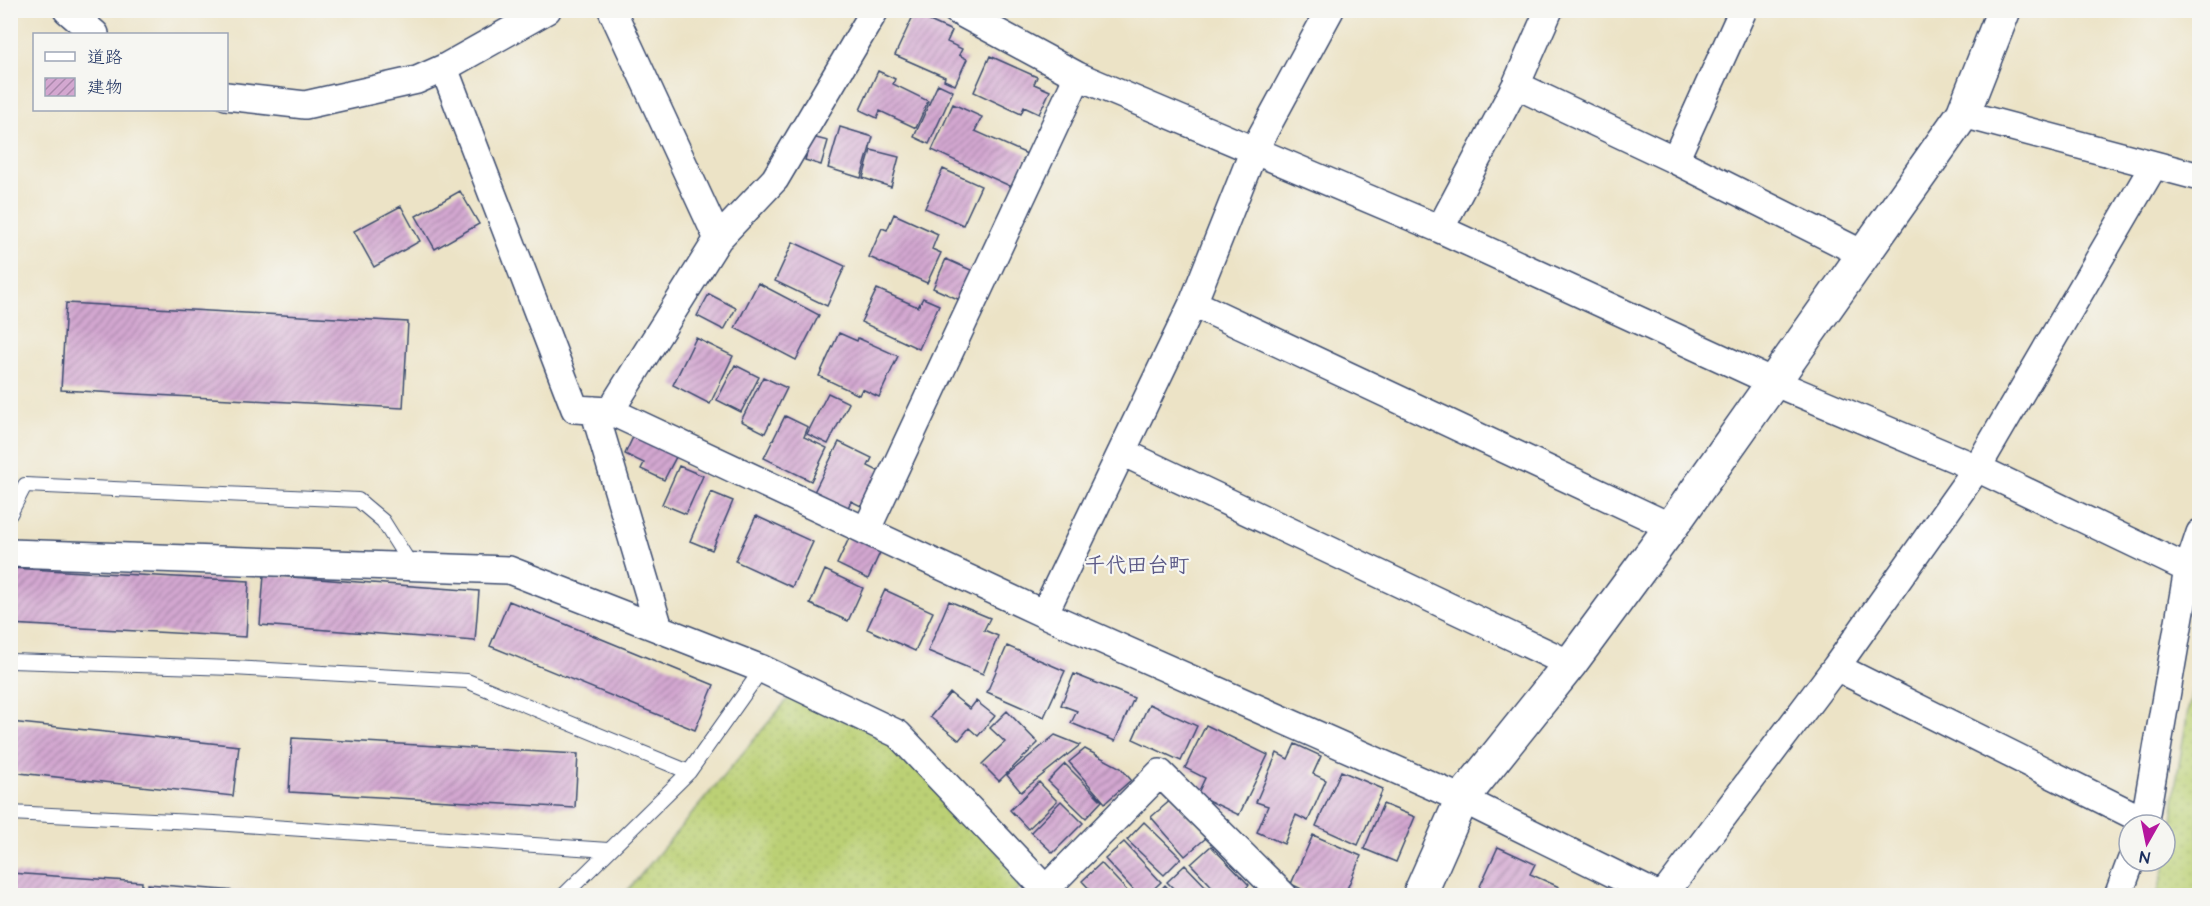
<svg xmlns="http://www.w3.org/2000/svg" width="2210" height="906" font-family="'Architects Daughter','Klee One',sans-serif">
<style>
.grass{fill:url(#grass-dots);stroke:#6b8069;stroke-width:1.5}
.building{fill:url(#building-hatch)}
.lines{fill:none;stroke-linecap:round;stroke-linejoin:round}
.service-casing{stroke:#3a4a6e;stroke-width:16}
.minor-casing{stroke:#3a4a6e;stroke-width:30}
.tertiary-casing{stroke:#3a4a6e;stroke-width:36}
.service{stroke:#fff;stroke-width:14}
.minor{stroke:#fff;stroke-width:27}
.tertiary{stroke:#fff;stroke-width:33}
.labels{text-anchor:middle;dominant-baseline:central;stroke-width:4.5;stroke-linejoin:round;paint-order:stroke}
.neighbourhood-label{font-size:21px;font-weight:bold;fill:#5b5986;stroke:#f6f6f2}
</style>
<defs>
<pattern id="grass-dots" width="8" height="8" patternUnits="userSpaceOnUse" patternTransform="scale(1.5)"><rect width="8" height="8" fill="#bbd074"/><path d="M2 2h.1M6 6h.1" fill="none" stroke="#a0b367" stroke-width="1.8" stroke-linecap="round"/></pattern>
<pattern id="building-hatch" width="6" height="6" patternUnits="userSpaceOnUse" patternTransform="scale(1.5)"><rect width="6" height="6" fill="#d3a7d0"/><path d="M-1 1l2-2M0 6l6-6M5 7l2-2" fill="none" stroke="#aa88ac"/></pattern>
</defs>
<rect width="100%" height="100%" fill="#f6f6f2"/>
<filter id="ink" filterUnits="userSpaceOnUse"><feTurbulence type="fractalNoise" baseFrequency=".0167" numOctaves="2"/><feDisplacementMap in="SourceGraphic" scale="12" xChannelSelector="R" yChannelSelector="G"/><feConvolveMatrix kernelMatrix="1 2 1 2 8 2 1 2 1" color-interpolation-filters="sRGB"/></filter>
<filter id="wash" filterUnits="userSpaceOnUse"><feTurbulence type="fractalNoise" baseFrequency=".008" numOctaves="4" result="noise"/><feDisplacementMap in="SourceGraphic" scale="24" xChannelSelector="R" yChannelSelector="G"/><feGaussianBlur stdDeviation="1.35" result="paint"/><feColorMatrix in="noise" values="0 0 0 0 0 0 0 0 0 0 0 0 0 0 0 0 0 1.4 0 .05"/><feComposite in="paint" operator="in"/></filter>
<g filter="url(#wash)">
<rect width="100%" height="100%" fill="#ece3c6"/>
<!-- grass -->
<path class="grass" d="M2199 660V895H2157L2169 851 2176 783 2188 710Z
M793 693 889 740 1027 882 1010 896H623Z"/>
<g id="blocks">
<!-- building -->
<path class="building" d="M914 14 952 31 947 42 962 49 959 55 967 59 955 85 944 80 945 77 895 55Z
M990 56 1037 77 1034 84 1050 91 1039 114 1024 107 1021 114 974 92Z
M878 71 895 79 893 84 928 101 916 128 880 111 877 118 860 110Z
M938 84 953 91 929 144 914 137Z
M953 104 982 117 975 131 1027 154 1012 187 932 150Z
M840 127 873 137 861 178 828 168Z
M812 137 828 141 821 165 805 160Z
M871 150 899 157 891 187 863 178Z
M943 169 981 186 963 225 925 208Z
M460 191 479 224 435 249 416 216Z
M401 206 420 241 374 267 354 231Z
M894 214 938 234 932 249 941 253 927 283 869 257 882 228 887 230Z
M793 242 845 266 827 306 775 281Z
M946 259 973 271 960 300 933 288Z
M758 283 819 315 796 360 735 328Z
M877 289 918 307 923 298 939 305 919 349 861 322Z
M709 294 736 308 724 330 697 316Z
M66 303 408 322 403 408 61 390Z
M839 333 857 341 858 338 898 356 879 397 862 389 859 395 819 376Z
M696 338 733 356 710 404 673 385Z
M735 365 759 377 741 412 717 400Z
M763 377 787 388 765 433 741 421Z
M828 393 849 403 828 444 807 434Z
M785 416 808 427 804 437 827 448 811 481 764 458Z
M635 433 678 453 664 480 641 469 644 463 625 454Z
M839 442 872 458 868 466 884 474 867 509 851 501 847 510 813 494Z
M679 466 703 476 686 514 662 504Z
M711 492 733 501 712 550 690 541Z
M756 516 813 542 792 587 735 561Z
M851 534 882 548 868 579 837 564Z
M10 568 249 581 246 637 10 624Z
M825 570 863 588 848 621 810 604Z
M264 575 479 591 475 641 260 625Z
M885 590 933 612 915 651 867 629Z
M509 601 714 685 695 730 490 646Z
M949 601 990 618 984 630 998 636 983 674 928 651Z
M1007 646 1065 671 1044 717 987 692Z
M1074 674 1134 698 1115 741 1071 723 1077 711 1061 705Z
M950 693 970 709 976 701 995 716 978 736 969 728 959 740 930 717Z
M1149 704 1197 726 1181 761 1133 739Z
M1007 711 1038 743 999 781 982 764 1005 742 990 728Z
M10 722 239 746 233 796 10 772Z
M1206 725 1268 755 1239 815 1197 795 1205 778 1185 768Z
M1055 735 1080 745 1021 792 1007 775Z
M292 738 578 754 575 808 289 792Z
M1295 744 1321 756 1313 774 1326 780 1308 821 1296 815 1284 844 1257 832 1268 806 1256 802 1277 753 1288 759Z
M1085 749 1121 768 1131 780 1105 803 1069 762Z
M1065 764 1102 801 1086 818 1048 781Z
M1341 771 1383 789 1358 845 1316 826Z
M1039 782 1057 801 1028 829 1010 810Z
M1172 799 1206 838 1185 856 1151 817Z
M1061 801 1083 823 1053 853 1031 832Z
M1383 804 1415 817 1396 862 1364 849Z
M1144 822 1181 858 1164 875 1127 840Z
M1313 835 1361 856 1344 896H1316L1291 884Z
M1124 842 1161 882 1146 896H1139L1105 859Z
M1211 846 1249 885 1238 896H1221L1191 864Z
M1498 847 1535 864 1530 874 1559 887 1555 896 1476 895Z
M1101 863 1132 896H1096L1082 881Z
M1185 865 1215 896H1181L1167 882Z
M10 873 142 882 141 896H10Z
M148 884 275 894V896H147Z
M1165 885 1175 896H1155Z"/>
</g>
</g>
<g filter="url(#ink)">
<use href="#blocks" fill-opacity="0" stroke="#3a4a6e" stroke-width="1.5"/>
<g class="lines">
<defs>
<path id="service" d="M10 514 25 485 358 500 383 521 412 567
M10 661 233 668 467 681 689 772
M10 813 214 823 608 850
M563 896 689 772 762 669"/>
<path id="minor" d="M67 10 95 34
M612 10 718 239
M956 10 1078 76 1440 229 1773 382 1977 468 2188 569
M444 68 575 409 610 411 1044 614 1462 799 1659 896
M1516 85 1675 160 1863 254
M226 96 305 105 417 80 444 68 547 10
M1963 114 2200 177
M1675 160 1743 10
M1440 229 1516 85 1549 10
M1193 303 1671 527
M594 410 659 628
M610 411 718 239 775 179 875 10
M1122 452 1570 664
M866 531 1078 76
M10 553 509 570 762 669 898 734 1052 896
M1044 614 1193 303 1254 150 1330 10
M1836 667 2145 821
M2144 825 2188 569 2200 533
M1046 889 1160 773 1284 896
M1663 896 1836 667 1977 468 2154 165
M2118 896 2131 861"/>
<path id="tertiary" d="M1419 896 1462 799 1570 664 1671 527 1963 114 2004 10"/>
</defs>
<!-- service casing -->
<use href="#service" class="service-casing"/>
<!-- minor casing -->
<use href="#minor" class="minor-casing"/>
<!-- tertiary casing -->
<use href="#tertiary" class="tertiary-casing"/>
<!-- service -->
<use href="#service" class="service"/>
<!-- minor -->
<use href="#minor" class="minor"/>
<!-- tertiary -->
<use href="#tertiary" class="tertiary"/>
</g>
</g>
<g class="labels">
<!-- neighbourhood labels -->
<g class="neighbourhood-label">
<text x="1137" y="565">千代田台町</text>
</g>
</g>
<!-- margin -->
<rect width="2210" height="906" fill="none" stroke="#f6f6f2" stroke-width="36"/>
<!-- legend -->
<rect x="33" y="33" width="195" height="78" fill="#f6f6f2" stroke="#9ea6b7" stroke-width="1.5"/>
<rect x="45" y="52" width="30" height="9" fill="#ffffff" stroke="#9ea6b7" stroke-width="1.5"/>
<text x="87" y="63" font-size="18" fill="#1b2f5e">道路</text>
<rect x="45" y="78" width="30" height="18" fill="url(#building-hatch)" stroke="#9ea6b7" stroke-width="1.5"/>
<text x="87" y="93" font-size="18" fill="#1b2f5e">建物</text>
<!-- north arrow -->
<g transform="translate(2147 843) rotate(189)"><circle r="28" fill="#f6f6f2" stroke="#9ea6b7" stroke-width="1.5"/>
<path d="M0-4.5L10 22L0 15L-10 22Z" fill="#b5179e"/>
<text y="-9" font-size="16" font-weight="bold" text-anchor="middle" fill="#1b2f5e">N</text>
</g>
</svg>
